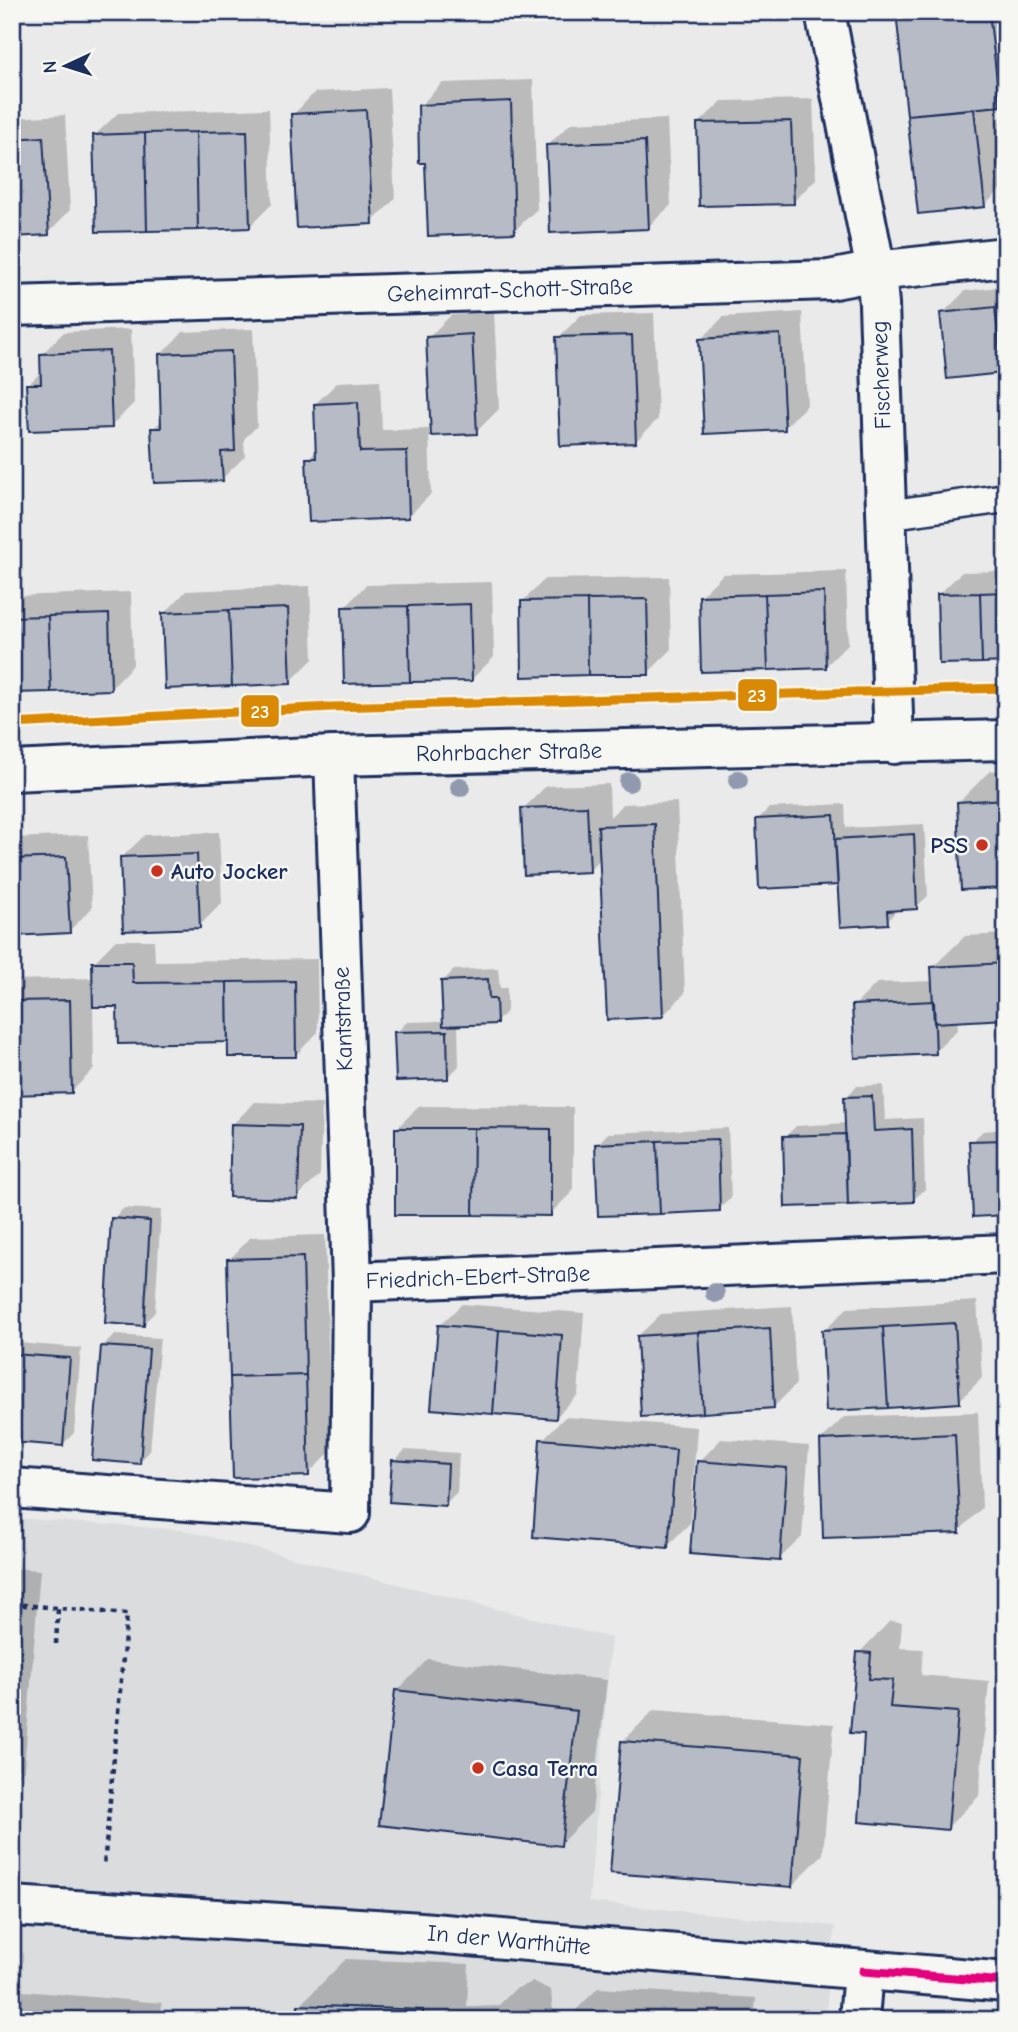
<svg xmlns="http://www.w3.org/2000/svg" width="1018" height="2032" font-family="'Comic Neue',sans-serif">
<style>
.built{fill:#dadcde}
.shadow{fill:#0003}
.building{fill:#b6bbc6;stroke:#1b2f5e;stroke-width:2}
.lines{fill:none;stroke-linecap:round;stroke-linejoin:round}
.service-casing{stroke:#1b2f5e;stroke-width:33}
.minor-casing{stroke:#1b2f5e;stroke-width:44}
.secondary-casing{stroke:#1b2f5e;stroke-width:44}
.path{stroke:#1b2f5e;stroke-width:4.5;stroke-dasharray:5 5;stroke-linecap:butt}
.service{stroke:#f6f6f2;stroke-width:28}
.minor{stroke:#f6f6f2;stroke-width:38}
.secondary{stroke:#f6f6f2;stroke-width:38}
.bus-1-casing{stroke:#f6f6f2;stroke-width:14}
.bus-1{stroke:#e5007d;stroke-width:9}
.tram-1-casing{stroke:#f6f6f2;stroke-width:14}
.tram-1{stroke:#da8905;stroke-width:9}
.tree{fill:#9099ad}
.poi-dot{fill:#c8321e;stroke:#f6f6f2;stroke-width:2.5}
.labels{text-anchor:middle;dominant-baseline:central;stroke-width:5;stroke-linejoin:round;paint-order:stroke}
.street-label{font-size:23px;fill:#1b2f5e;stroke:#f6f6f2}
.poi-label{font-size:23px;font-weight:bold;fill:#1b2f5e;stroke:#f6f6f2;text-anchor:start}
.line-badge{stroke:#f6f6f2;stroke-width:2.5}
.badge-label{font-size:19px;text-anchor:middle;font-weight:bold;fill:#fff}
</style>
<rect width="100%" height="100%" fill="#e9eae9"/>
<filter id="ink" filterUnits="userSpaceOnUse"><feTurbulence type="fractalNoise" baseFrequency=".0143" numOctaves="2"/><feDisplacementMap in="SourceGraphic" scale="14" xChannelSelector="R" yChannelSelector="G"/><feConvolveMatrix kernelMatrix="1 2 1 2 8 2 1 2 1" color-interpolation-filters="sRGB"/></filter>
<g filter="url(#ink)">
<!-- built -->
<path class="built" d="M12 1518 182 1530 611 1638 589 1902 835 1926 825 2020H12Z"/>
<!-- shadow -->
<path class="shadow" d="M898 12H1002L1006 51V97L998 105 1006 184 984 206 919 212Z
M533 80 537 209 514 231 427 161 420 106 442 83Z
M389 88 395 199 372 222 293 115 315 92Z
M813 99 816 179 793 202 699 123 722 101Z
M269 109 272 204 249 227 95 135 118 113Z
M65 115 70 210 48 233 12 235V118Z
M667 119 671 205 648 227 548 145 571 123Z
M1006 286V367L1001 371 942 314 965 291Z
M802 312 807 405 784 428 701 340 723 317Z
M494 313 499 409 476 432 428 338 451 315Z
M654 313 658 419 635 442 558 338 581 315Z
M131 329 134 403 111 426 28 385 42 371 41 355 64 332Z
M253 329 257 426 244 439 245 456 222 479 153 429 163 419 160 355 183 332Z
M380 380 382 430 429 429 431 494 408 517 308 459 317 450 315 404 338 382Z
M846 571 848 644 825 667 700 597 723 574Z
M1006 571V660L939 594 962 572Z
M669 577 671 650 648 673 522 602 545 579Z
M492 582 494 657 471 680 344 608 366 585Z
M310 586 313 659 290 682 164 614 186 591Z
M131 592 133 665 111 688 12 691V596Z
M1006 770V887L959 802 990 771Z
M609 784 610 817 623 804 677 802 685 993 663 1016 601 858 589 871 523 809 546 786Z
M845 804 846 828 924 824 928 896 916 907 898 908 887 922 757 820 769 808Z
M219 832 222 903 199 926 122 857 145 835Z
M88 835 92 908 69 931 12 934V838Z
M1006 934V1018L957 1020 958 1029 935 1052 854 1006 877 983 934 981 933 967 965 936Z
M116 940H154L155 961 317 959 318 1032 296 1055 230 1041 119 1006H93L94 1069 72 1091 12 1093V980L94 978 93 963Z
M498 968 500 988H507V1011L496 1022 458 1024 459 1066 447 1078 396 1033 407 1022 444 1021 443 981 454 970Z
M883 1085 885 1120 923 1118 925 1189 913 1200 785 1137 796 1126 847 1123 846 1097 857 1086Z
M255 1102 322 1104 320 1175 297 1197 232 1125Z
M419 1106 573 1107V1191L550 1214 396 1129Z
M728 1128 731 1198 719 1209 597 1145 608 1133Z
M1006 1129V1213L971 1142 983 1131Z
M124 1208 161 1210 155 1312 143 1324 113 1219Z
M325 1235 331 1451 308 1474 229 1260 251 1237Z
M977 1301 982 1378 959 1401 824 1331 847 1308Z
M462 1304 584 1313 578 1395 556 1417 439 1326Z
M792 1306 796 1384 774 1407 638 1336 661 1314Z
M114 1335 160 1338 150 1451 139 1462 103 1346Z
M18 1343 81 1348 74 1433 63 1444 12 1441V1349Z
M978 1412 982 1508 959 1531 821 1440 844 1417Z
M565 1417 697 1427 690 1523 667 1546 542 1440Z
M721 1439 809 1446 802 1537 779 1559 699 1462Z
M405 1450 459 1453 457 1492 445 1504 394 1461Z
M12 1568 40 1570 24 1770 12 1782Z
M890 1621 902 1622 900 1648 923 1649 921 1675 989 1681 979 1796 947 1828 866 1733 859 1653Z
M428 1659 607 1680 592 1812 560 1844 397 1691Z
M654 1710 834 1724 823 1854 792 1886 623 1741Z
M346 1959 469 1964 467 2007 498 2006 515 1989 533 1982 551 1990 553 2013 552 2020H299L300 2005Z
M598 1988 756 1998 754 2020H566Z
M12 1990 162 2003 161 2020H12Z"/>
<!-- building -->
<path class="building" d="M896 12H989L1000 106 907 115Z
M511 101 515 233 428 236 425 163H419L418 105Z
M974 109 985 207 918 214 907 115Z
M366 110 373 224 297 228 291 114Z
M791 121 794 204 699 206 697 123Z
M247 131 250 228 198 230 196 132Z
M196 132 198 230 147 231 145 133Z
M145 133 147 231 96 232 93 135Z
M43 137 49 235 12 237V139Z
M645 141 649 229 550 233 546 145Z
M995 307 1002 373 947 379 940 313Z
M472 334 477 434 431 436 426 337Z
M780 334 785 430 704 434 699 339Z
M632 335 636 443 560 446 556 337Z
M109 351 112 428 29 431 26 384H41L40 354Z
M231 351 235 451 221 452 223 481 154 483 151 428H161L159 354Z
M358 402 360 452 407 451 409 518 309 522 306 458H316L314 404Z
M824 592 826 668 768 670 765 594Z
M1006 592V662L982 663 980 593Z
M980 593 982 663 939 664 937 594Z
M765 594 768 670 701 672 699 596Z
M647 599 649 675H588L587 600Z
M587 600 588 675 522 677 521 601Z
M470 604 472 681 410 682 408 606Z
M408 606 410 682 344 684 342 607Z
M288 608 291 684 232 686 229 610Z
M229 610 232 686 165 689 162 613Z
M109 614 111 690 51 692 48 616Z
M48 616 51 692 12 693V617Z
M1006 799V888L961 890 957 802Z
M587 806 590 872 524 875 521 808Z
M834 815 838 885 759 889 756 819Z
M655 824 663 1017 607 1020 598 826Z
M914 834 917 909 887 911 888 924 840 927 835 839Z
M197 854 200 928 123 931 120 857Z
M66 857 70 933 12 936V859Z
M92 962H132L133 983 227 982 228 1042 118 1044 117 1007H93Z
M1006 963V1019L934 1023 931 967Z
M488 979 489 999H496L497 1024 443 1026 441 981Z
M295 981 296 1057H228L227 982Z
M70 1000 72 1093 12 1095V1001Z
M934 1001 936 1054 855 1058 852 1005Z
M447 1031 448 1079 396 1081 394 1032Z
M872 1096 874 1131 912 1129 914 1202 848 1205 844 1097Z
M231 1124 300 1126 298 1199 229 1197Z
M395 1128H474L473 1215H395Z
M474 1128 551 1129V1216L473 1215Z
M846 1134 848 1205 785 1207 783 1136Z
M718 1139 720 1211 660 1214 657 1141Z
M1006 1140V1215L973 1217 969 1141Z
M657 1141 660 1214 598 1216 595 1144Z
M111 1218 150 1221 144 1326 105 1323Z
M303 1257 306 1375 230 1377 227 1259Z
M1006 1321V1402H1005L1000 1322Z
M955 1323 960 1403 888 1408 883 1327Z
M438 1325 499 1330 493 1414 431 1409Z
M883 1327 888 1408 826 1411 822 1330Z
M770 1328 774 1408 703 1413 698 1332Z
M499 1330 562 1335 556 1419 493 1414Z
M698 1332 703 1413 641 1417 637 1336Z
M101 1346 149 1349 140 1464 92 1460Z
M12 1354 70 1358 63 1446 12 1442Z
M306 1375 309 1476 233 1478 230 1377Z
M997 1424H1006V1525H1002Z
M955 1434 960 1533 823 1538 820 1440Z
M540 1439 676 1450 668 1548 533 1537Z
M392 1460 448 1464 446 1506 389 1502Z
M697 1461 787 1468 780 1561 690 1554Z
M857 1652 871 1653 869 1679 893 1680 890 1707 958 1712 948 1830 859 1822 864 1734 850 1733Z
M395 1690 577 1711 561 1846 379 1825Z
M621 1741 803 1755 792 1887 610 1873Z
M298 2005 423 2010V2020H297Z"/>
<g class="lines">
<defs>
<path id="service" d="M886 515 1006 498"/>
<path id="minor" d="M825 12 876 271 879 304 894 744
M12 306 829 280 876 271 1006 257
M334 756 352 1282
M12 1488 350 1513 352 1282 1006 1254
M12 1906 421 1932 1006 1982
M859 2020 863 1971"/>
<path id="secondary" d="M12 771 334 756 1006 740"/>
</defs>
<!-- service casing -->
<use href="#service" class="service-casing"/>
<!-- minor casing -->
<use href="#minor" class="minor-casing"/>
<!-- secondary casing -->
<use href="#secondary" class="secondary-casing"/>
<!-- path -->
<path class="path" d="M12 1604 127 1614 104 1866
M56 1644 58 1608"/>
<!-- service -->
<use href="#service" class="service"/>
<!-- minor -->
<use href="#minor" class="minor"/>
<!-- secondary -->
<use href="#secondary" class="secondary"/>
<defs>
<path id="bus-1" d="M863 1971 1006 1982"/>
</defs>
<!-- bus-1 casing -->
<use href="#bus-1" class="bus-1-casing"/>
<!-- bus-1 -->
<use href="#bus-1" class="bus-1"/>
<defs>
<path id="tram-1" d="M12 724 332 707 1006 688"/>
</defs>
<!-- tram-1 casing -->
<use href="#tram-1" class="tram-1-casing"/>
<!-- tram-1 -->
<use href="#tram-1" class="tram-1"/>
</g>
<!-- trees -->
<g class="tree">
<circle cx="738" cy="780" r="10"/>
<circle cx="629" cy="782" r="10"/>
<circle cx="460" cy="787" r="10"/>
<circle cx="715" cy="1293" r="10"/>
</g>
</g>
<!-- markers -->
<g class="poi-dot">
<circle cx="982" cy="845" r="7"/>
<circle cx="157" cy="871" r="7"/>
<circle cx="478" cy="1768" r="7"/>
</g>
<g class="labels">
<!-- street labels -->
<g class="street-label">
<text transform="translate(510 290) rotate(-2)">Geheimrat-Schott-Straße</text>
<text transform="translate(881 375) rotate(-92)">Fischerweg</text>
<text transform="translate(509 752) rotate(-1)">Rohrbacher Straße</text>
<text transform="translate(343 1019) rotate(-92)">Kantstraße</text>
<text transform="translate(478 1277) rotate(-2)">Friedrich-Ebert-Straße</text>
<text transform="translate(509 1940) rotate(5)">In der Warthütte</text>
</g>
<!-- poi labels -->
<g class="poi-label">
<text x="968" y="845" text-anchor="end">PSS</text>
<text x="171" y="871">Auto Jocker</text>
<text x="492" y="1768">Casa Terra</text>
</g>
</g>
<g class="line-badge">
<rect x="737" y="678" width="41" height="34" rx="7" fill="#da8905"/>
<rect x="240" y="694" width="40" height="34" rx="7" fill="#da8905"/>
</g>
<g class="badge-label">
<text x="757" y="702">23</text>
<text x="260" y="718">23</text>
</g>
<!-- margin -->
<rect width="1018" height="2032" fill="none" stroke="#f6f6f2" stroke-width="42"/>
<rect x="21" y="21" width="976" height="1990" fill="none" stroke="#1b2f5e" stroke-width="2.5" filter="url(#ink)"/>
<!-- north arrow -->
<g transform="translate(66 66) rotate(266)" stroke="#f6f6f2" stroke-width="5" paint-order="stroke">
<path d="M0-5L12 26L0 18L-12 26Z" fill="#1b2f5e"/>
<text y="-10" font-size="19" font-weight="bold" text-anchor="middle" fill="#1b2f5e">N</text>
</g>
</svg>
